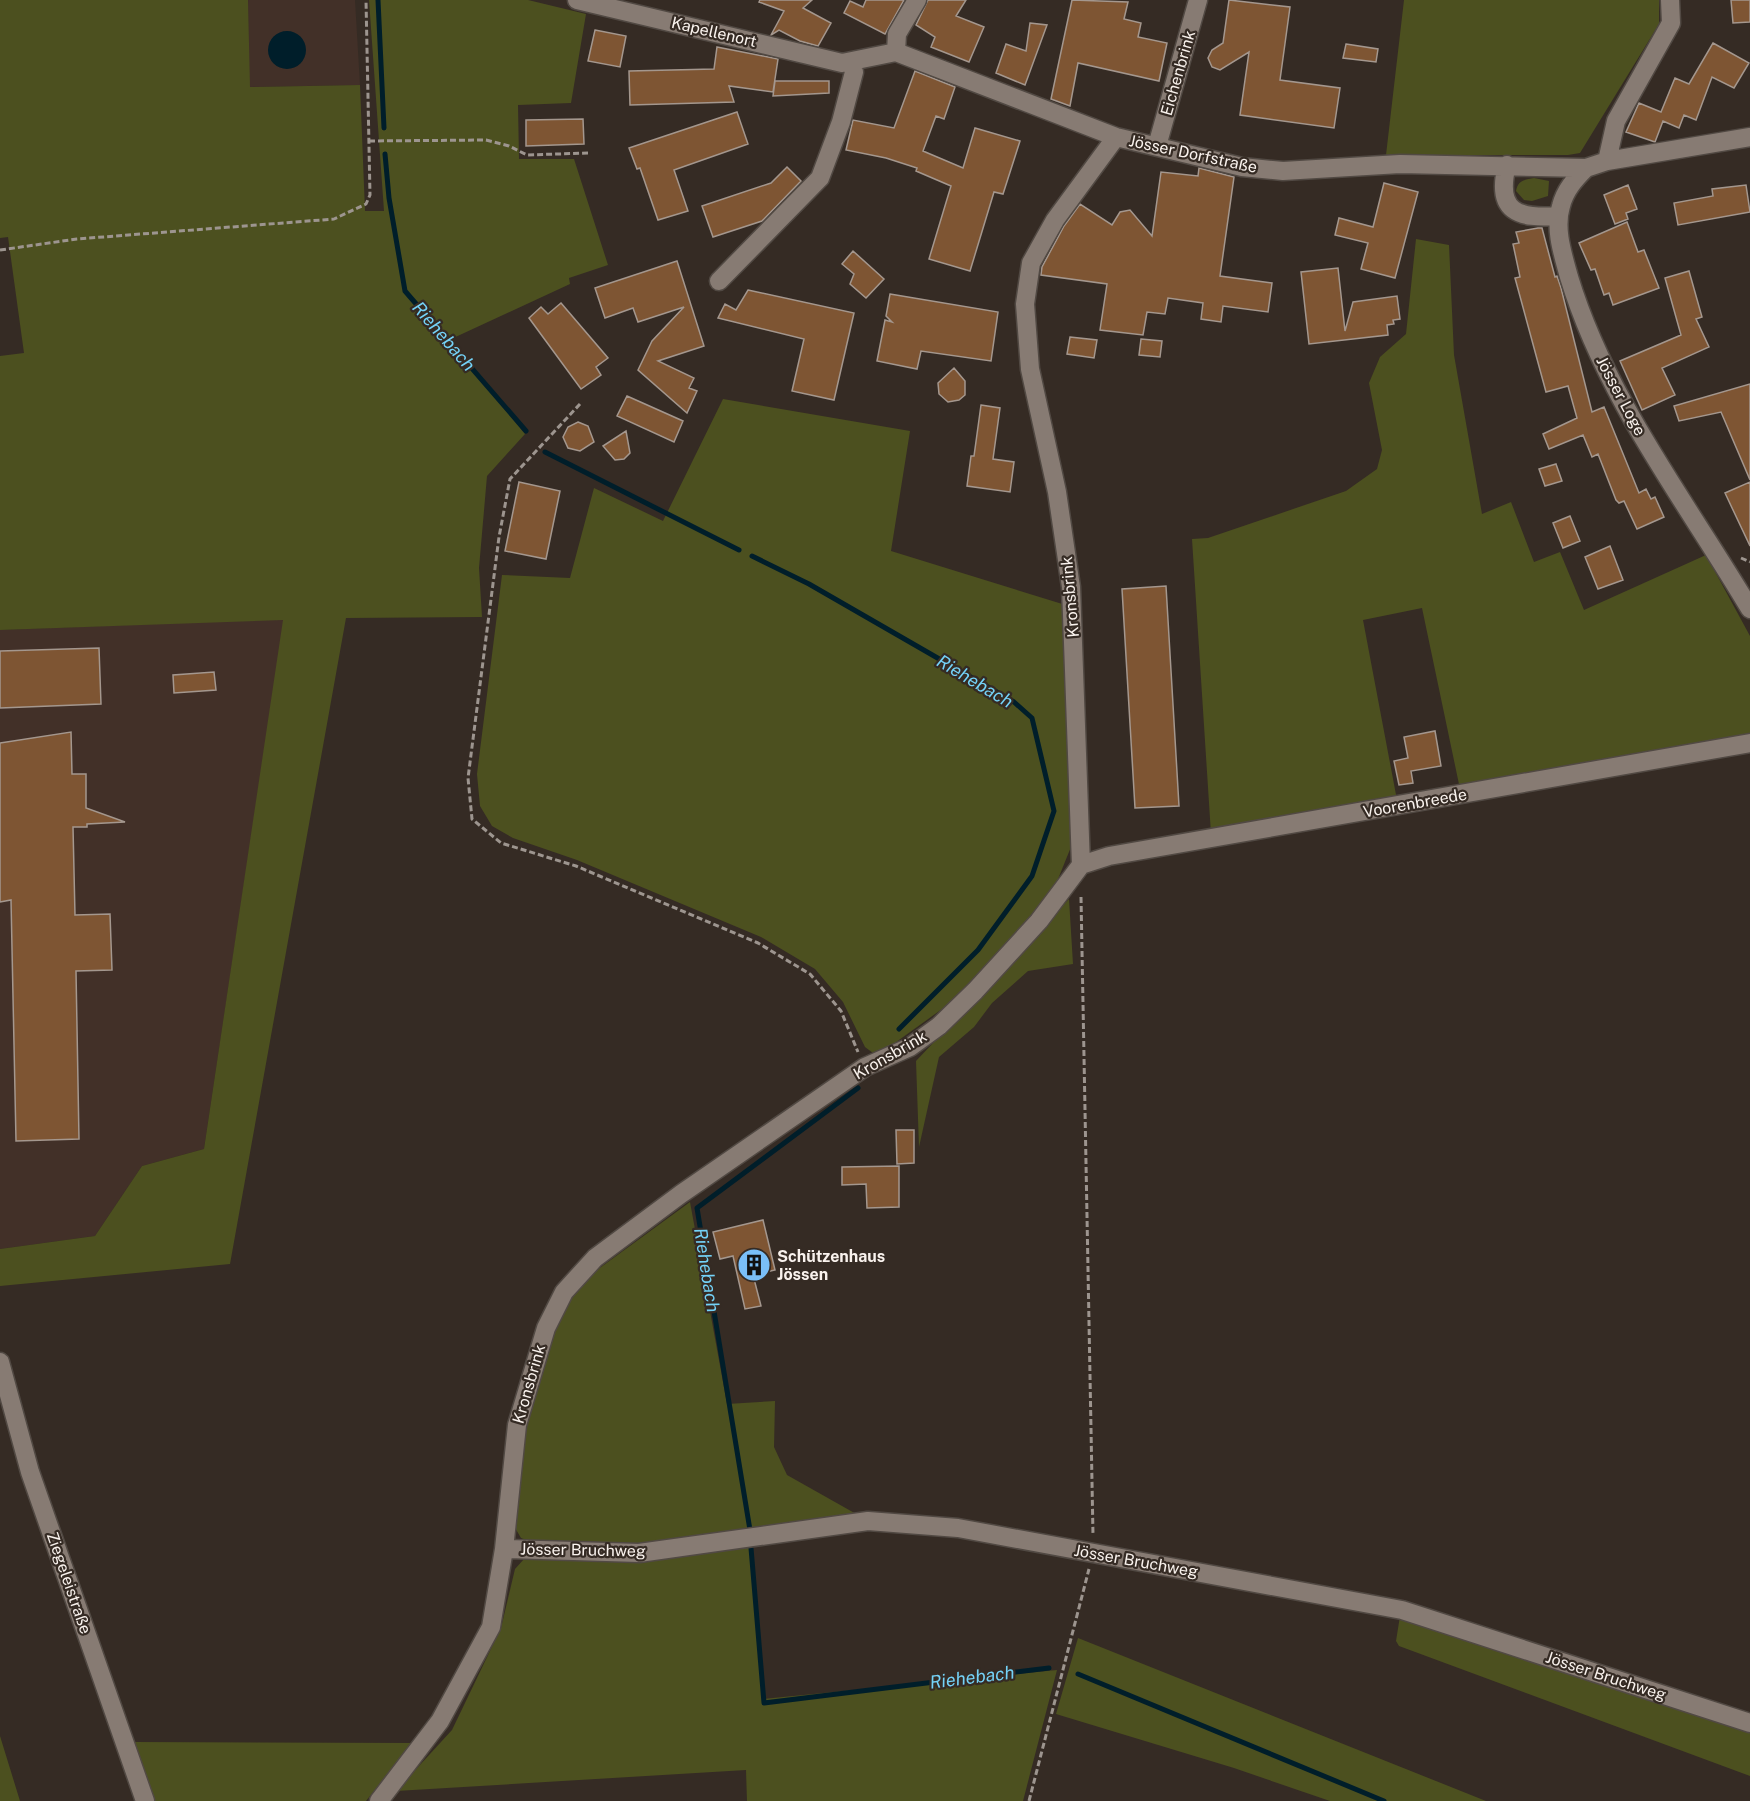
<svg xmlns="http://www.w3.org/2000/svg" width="1750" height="1801" font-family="'Public Sans',sans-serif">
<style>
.industrial{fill:#423028}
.green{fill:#4c501f}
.water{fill:#001e2a}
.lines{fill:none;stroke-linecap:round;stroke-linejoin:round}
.stream{stroke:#001e2a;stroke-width:5}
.building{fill:#7e5533;stroke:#a4978e;stroke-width:1.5}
.minor-casing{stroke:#514943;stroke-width:21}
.path{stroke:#9d958f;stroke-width:3;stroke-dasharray:6 3;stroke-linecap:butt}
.minor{stroke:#877b73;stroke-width:18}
.labels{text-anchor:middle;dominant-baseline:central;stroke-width:4.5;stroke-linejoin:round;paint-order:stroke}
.street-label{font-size:16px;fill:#f9f2ed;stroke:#352b24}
.poi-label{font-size:16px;font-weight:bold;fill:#f9f2ed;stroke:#352b24;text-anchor:start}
.water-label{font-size:18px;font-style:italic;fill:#74d2f7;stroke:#352b24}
</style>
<rect width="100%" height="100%" fill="#352b24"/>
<!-- industrial -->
<path class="industrial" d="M248 0H355L360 85 249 87Z
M284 619 204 1149 142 1166 95 1236 0 1249V630Z"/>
<!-- green -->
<path class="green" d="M0 0H248L250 87 360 85 365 211H384L369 0H528L586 14 571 103 518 105 519 159H574L608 265 569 278 570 284 449 340 525 434 487 476 479 568 482 617 346 618 230 1264 0 1286V1249L95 1236 142 1166 204 1149 283 620 0 630V356L24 353 8 237 0 238Z
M1404 0H1659V24L1580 153 1568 155H1386Z
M1534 178 1549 181 1548 196 1532 201 1524 200 1516 191C1518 180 1524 180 1534 178Z
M1416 239 1449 245 1454 355 1482 514 1511 502 1534 562 1560 552 1584 610 1706 555 1750 636V737L1460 789 1422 608 1363 620 1397 800 1211 834 1192 539 1208 538 1346 491 1377 469 1382 450 1369 383 1380 357 1406 334Z
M723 399 910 431 891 551 1072 607 1075 837 1054 889 1027 923 949 1004 892 1045 873 1053 865 1047 843 1002 815 969 761 937 577 860 513 838 492 826 480 806 477 774 502 575 570 578 594 488 663 521Z
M1069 899 1073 964 1028 971 992 1003 974 1027 939 1057 919 1147 916 1061Z
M690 1202 727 1404 775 1401 774 1447 787 1475 858 1515 638 1550 536 1544 521 1538 514 1526 527 1414 561 1310 597 1270Z
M751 1542 763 1699 1057 1670 1023 1801H747L746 1770 396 1791 452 1730 501 1628 515 1569 524 1559 534 1555Z
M1400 1616 1750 1731V1776L1399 1646 1396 1641Z
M1078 1638 1486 1801H1330L1234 1768 1056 1714Z
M0 1736 20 1801H0Z
M132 1742 412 1743 366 1801H147Z"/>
<!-- water -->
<path class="water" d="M268 50a19 19 0 1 1 38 0a19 19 0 1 1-38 0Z"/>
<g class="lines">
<!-- stream -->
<path class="stream" d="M378 0 384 128
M385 154 389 198 405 291 526 431
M545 452 739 550
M752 556 809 584 1014 702 1032 718 1054 811 1032 876 978 950 899 1029
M750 1530 697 1208 858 1088
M751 1548 764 1703 1049 1668
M1078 1674 1384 1801"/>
</g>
<!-- building -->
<path class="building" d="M760 0H812L803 8 831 23 818 46 800 41 779 30 771 35 784 11 759 2Z
M866 0H904L885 34 844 13 850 1 863 7Z
M928 0H966L956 16 984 27 969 62 931 47 935 37 916 25Z
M1072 0 1128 2 1124 19 1141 23 1138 37 1167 43 1159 81 1078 63 1070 106 1051 99Z
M1229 0 1290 7 1280 80 1340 88 1334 128 1240 115 1249 52 1220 70 1212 67 1208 58 1212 50 1223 43Z
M1731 0H1750V22L1733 23Z
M1030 23 1047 25 1025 85 996 73 1006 44 1026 51Z
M595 30 626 36 620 67 588 61Z
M1713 43 1749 63 1734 88 1712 77 1696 120 1684 115 1679 128 1663 121 1655 142 1626 132 1639 103 1661 112 1675 78 1689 84Z
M1346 44 1378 49 1376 62 1343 58Z
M717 47 778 59 773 92 729 86 734 102 630 105 629 71 714 69Z
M915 71 955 87 944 119 936 116 923 151 963 168 975 128 1020 141 1003 194 994 192 970 271 929 259 951 186 916 171 917 168 886 158 846 150 853 120 894 128Z
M775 81H829V93L773 96Z
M737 112 748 144 674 170 688 211 658 220 640 168 637 169 629 148Z
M583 119 584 144 526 146V120Z
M787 167 801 181 762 221 713 237 702 206 771 183Z
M1199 168 1234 177 1220 276 1272 283 1268 312 1223 306 1221 322 1201 319 1203 303 1168 298 1165 314 1147 312 1143 335 1100 330 1107 284 1041 275 1042 267 1064 226 1080 204 1112 225 1120 212 1130 210 1152 236 1161 172 1198 176Z
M1384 183 1418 192 1395 278 1361 269 1368 243 1335 235 1339 218 1373 227Z
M1628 185 1637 209 1626 213 1628 219 1615 224 1604 195Z
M1746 185 1750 212 1678 225 1674 203 1713 196 1712 189Z
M1627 222 1638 252 1644 250 1659 288 1613 305 1609 293 1604 295 1595 269 1591 270 1579 243Z
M1538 228H1542L1555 277 1557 276 1561 288 1592 412 1604 407 1639 493 1646 489 1651 499 1655 497 1664 517 1637 529 1624 501 1619 503 1616 500 1598 454 1592 457 1583 435 1549 449 1543 434 1577 418 1568 386 1546 392 1515 278 1520 277 1513 244 1519 243 1516 232Z
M853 251 884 279 866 298 850 284 854 274 842 264Z
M677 261 704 346 658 361 694 378 689 388 697 391 687 413 638 370 652 341 684 307 638 322 633 308 605 318 595 288Z
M1338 268 1345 331 1353 302 1397 296 1400 319 1393 320 1394 324 1387 325 1388 335 1309 344 1301 272Z
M1689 271 1702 317 1696 319 1709 347 1662 368 1675 395 1642 410 1620 361 1681 335 1665 278Z
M748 290 854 313 834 400 792 391 804 339 718 318 725 304 736 310Z
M890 294 998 312 991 361 921 351 917 369 877 361 885 320 892 322 886 316Z
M561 303 608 358 596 367 601 375 581 389 529 318 541 307 548 314Z
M1070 337 1097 340 1094 358 1067 354Z
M1141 339 1162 341 1160 357 1139 355Z
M954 368 965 381V395L959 400 948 402 939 394 938 383Z
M1750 384V480L1721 412 1679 421 1674 406Z
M627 396 683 421 674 442 617 416Z
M981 405 1000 408 993 459 1014 462 1010 492 967 486 971 456H974Z
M578 422 588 426 594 442 580 451 568 448 563 437 568 427Z
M626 431 630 453 624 459 615 460 603 446Z
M1556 464 1562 481 1545 486 1539 469Z
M519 482 560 491 546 559 505 551Z
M1750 482V546L1725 493Z
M1570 516 1580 541 1563 548 1553 523Z
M1610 546 1623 580 1598 589 1585 557Z
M1166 586 1179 806 1135 808 1122 589Z
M99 648 101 704 0 708V651Z
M214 672 216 690 174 693 173 675Z
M1435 731 1441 766 1411 771 1413 783 1399 785 1394 761 1408 758 1404 737Z
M71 732 72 774H86V808L125 822 87 824V827H73L75 915 110 914 112 970 76 971 79 1139 16 1141 11 900 0 902V743Z
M896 1130H914V1163L897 1164Z
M899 1166V1207L867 1208 866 1184 842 1185V1167Z
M763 1220 775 1270 753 1275 761 1306 745 1309 733 1256 720 1259 713 1232Z"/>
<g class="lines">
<defs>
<path id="minor" d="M577 0 842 63 896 52
M896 52 1116 137 1242 167 1283 171 1400 164 1586 168 1607 161 1750 137
M896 52 897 34 917 0
M1157 146 1198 0
M1607 161 1616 121 1671 23 1670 0
M1507 165C1495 212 1518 219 1559 216
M1586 168C1575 179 1565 190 1561 206 1554 229 1563 255 1569 277 1606 399 1686 501 1750 609
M719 281 820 178 841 122 854 72 851 62
M1081 865 1109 856 1750 743
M0 1362 30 1472 145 1801
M504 1549 639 1553 868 1521 958 1528 1402 1610 1750 1723
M379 1801 440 1721 491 1627 504 1549 517 1425 546 1328 564 1292 595 1258 681 1194 865 1067 910 1047 939 1026 975 991 1039 921 1081 865 1071 587 1057 492 1030 369 1025 304 1031 263 1055 220 1116 137"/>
</defs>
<!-- minor casing -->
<use href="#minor" class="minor-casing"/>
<!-- path -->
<path class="path" d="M369 141 486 140 509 146 527 155 588 153
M0 250 77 239 334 219 366 204 370 195 366 0
M580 404 510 479 499 537 468 778 472 819 501 843 576 866 758 943 810 974 841 1011 858 1052
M1741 558 1750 562
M1081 897 1093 1535
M1029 1801 1089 1569"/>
<!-- minor -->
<use href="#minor" class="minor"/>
</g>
<!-- icons -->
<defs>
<symbol id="building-disc" viewBox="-11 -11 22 22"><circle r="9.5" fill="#7abff8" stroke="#352b24"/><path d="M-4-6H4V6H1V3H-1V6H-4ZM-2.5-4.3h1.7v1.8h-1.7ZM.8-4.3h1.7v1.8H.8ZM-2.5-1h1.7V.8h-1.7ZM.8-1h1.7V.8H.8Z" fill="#111"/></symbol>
</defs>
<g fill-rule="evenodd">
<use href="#building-disc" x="735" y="1246" width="38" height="38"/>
</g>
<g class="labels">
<!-- street labels -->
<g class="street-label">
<text transform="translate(714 32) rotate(13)">Kapellenort</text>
<text transform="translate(1178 73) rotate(-74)">Eichenbrink</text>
<text transform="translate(1193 154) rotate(12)">Jösser Dorfstraße</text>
<text transform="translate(1621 396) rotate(62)">Jösser Loge</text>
<text transform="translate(1070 597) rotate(-95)">Kronsbrink</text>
<text transform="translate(1415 803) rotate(-10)">Voorenbreede</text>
<text transform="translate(890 1055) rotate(-30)">Kronsbrink</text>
<text transform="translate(529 1384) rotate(-74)">Kronsbrink</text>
<text transform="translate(583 1550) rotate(1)">Jösser Bruchweg</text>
<text transform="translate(1136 1561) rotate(10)">Jösser Bruchweg</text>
<text transform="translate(69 1583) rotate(71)">Ziegeleistraße</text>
<text transform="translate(1606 1676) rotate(18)">Jösser Bruchweg</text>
</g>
<!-- poi labels -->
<g class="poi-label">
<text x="777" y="1256">Schützenhaus<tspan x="777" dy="18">Jössen</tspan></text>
</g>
<!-- water labels -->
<g class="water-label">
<text transform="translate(444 336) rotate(49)">Riehebach</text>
<text transform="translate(975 681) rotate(31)">Riehebach</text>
<text transform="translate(707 1270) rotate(81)">Riehebach</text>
<text transform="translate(972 1677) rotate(-7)">Riehebach</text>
</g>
</g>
</svg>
